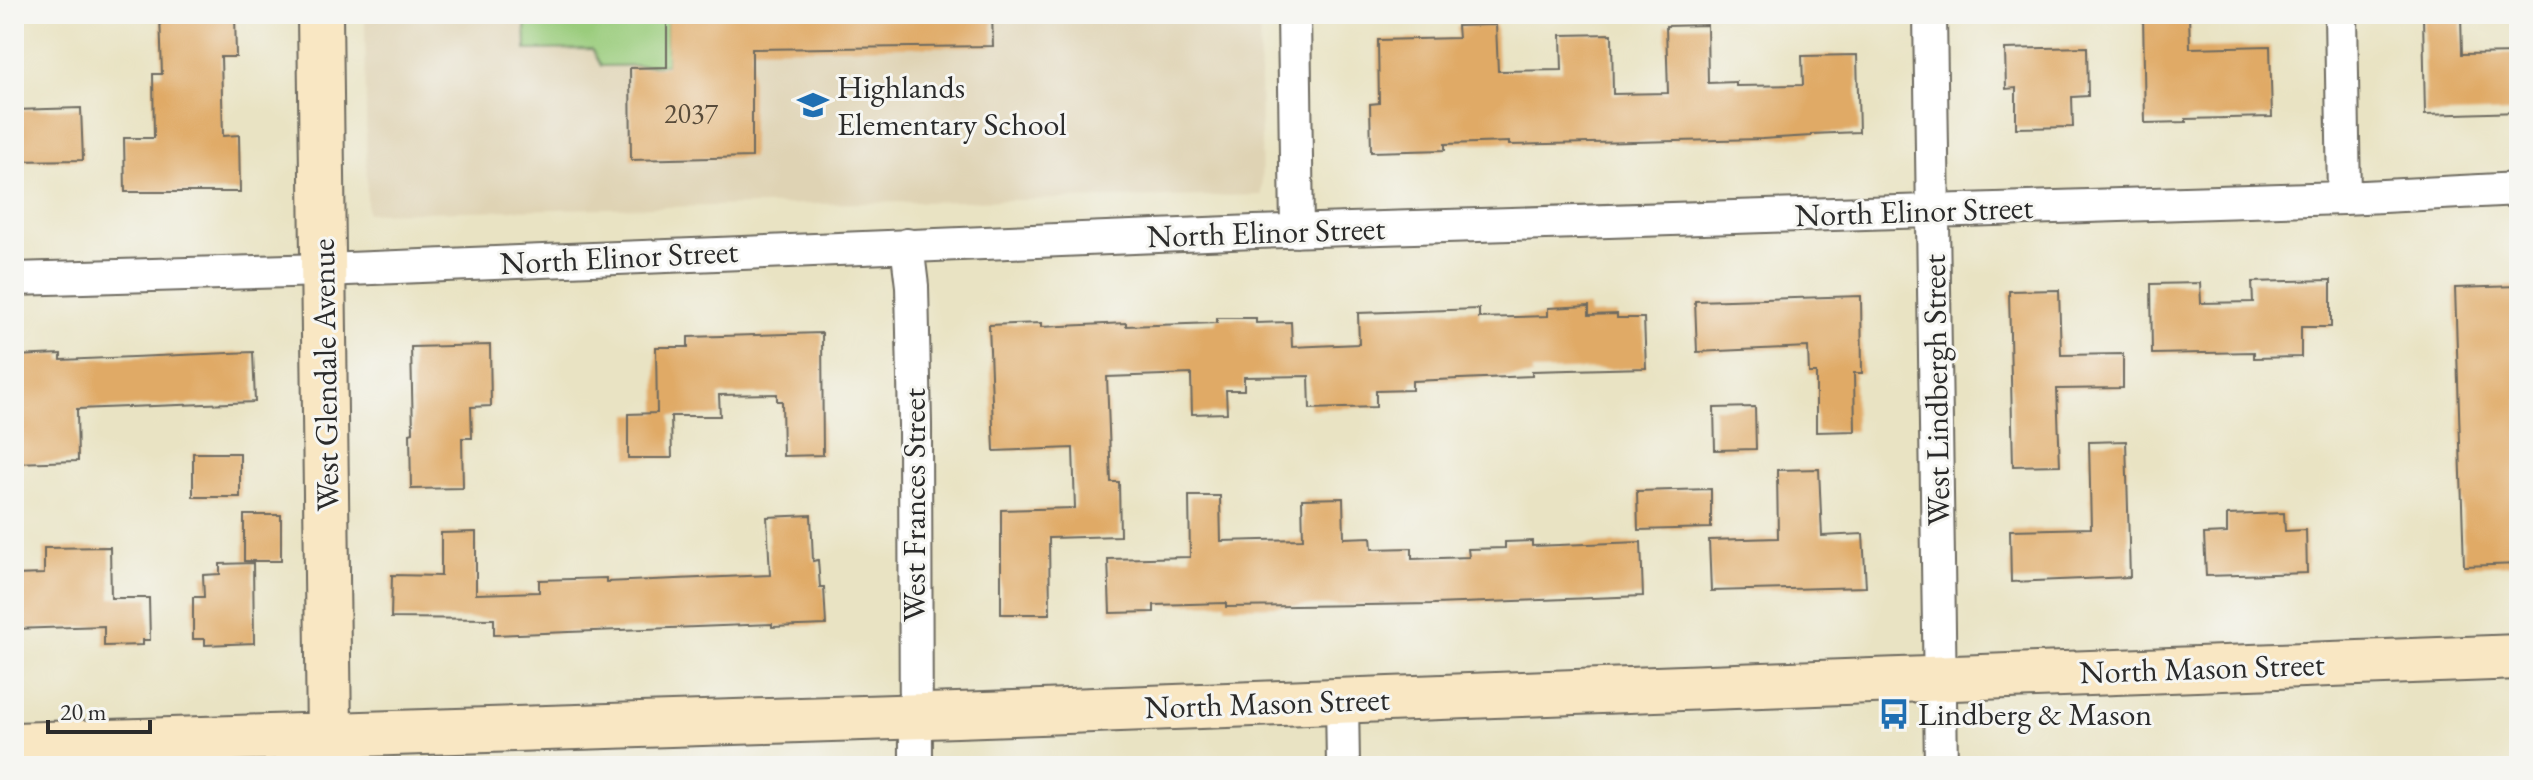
<svg xmlns="http://www.w3.org/2000/svg" width="2533" height="780" font-family="'EB Garamond',serif">
<style>
.built{fill:#dfd3b4}
.green{fill:#9acc7c;stroke:#627c54;stroke-width:2}
.building{fill:#e0aa66}
.lines{fill:none;stroke-linecap:round;stroke-linejoin:round}
.street-casing{stroke:#6e6b60;stroke-width:36}
.secondary-casing{stroke:#6e6b60;stroke-width:48}
.street{stroke:#fff;stroke-width:32}
.secondary{stroke:#f9e7c3;stroke-width:44}
.labels{text-anchor:middle;dominant-baseline:central;stroke-width:6;stroke-linejoin:round;paint-order:stroke}
.number-label{font-size:28px;fill:#584b3a}
.poi-label{font-size:32px;fill:#2b2b2b;stroke:#f6f6f2;text-anchor:start}
.street-label{font-size:32px;fill:#2b2b2b;stroke:#f6f6f2}
</style>
<rect width="100%" height="100%" fill="#f6f6f2"/>
<filter id="ink" filterUnits="userSpaceOnUse"><feTurbulence type="fractalNoise" baseFrequency=".0125" numOctaves="2"/><feDisplacementMap in="SourceGraphic" scale="16" xChannelSelector="R" yChannelSelector="G"/><feConvolveMatrix kernelMatrix="1 2 1 2 8 2 1 2 1" color-interpolation-filters="sRGB"/></filter>
<filter id="wash" filterUnits="userSpaceOnUse"><feTurbulence type="fractalNoise" baseFrequency=".006" numOctaves="4" result="noise"/><feDisplacementMap in="SourceGraphic" scale="32" xChannelSelector="R" yChannelSelector="G"/><feGaussianBlur stdDeviation="1.8" result="paint"/><feColorMatrix in="noise" values="0 0 0 0 0 0 0 0 0 0 0 0 0 0 0 0 0 1.4 0 .05"/><feComposite in="paint" operator="in"/></filter>
<g filter="url(#wash)">
<rect width="100%" height="100%" fill="#e9e3c3"/>
<!-- built -->
<path class="built" d="M365 14H1259L1262 195 367 213Z"/>
<!-- green -->
<path class="green" d="M525 14H667V65L601 66 592 49 526 50Z"/>
<g id="blocks">
<!-- building -->
<path class="building" d="M160 14H235L236 57H221L223 136 239 135 240 192H125L124 138H154L153 74H162Z
M667 14H992L993 46 752 49V157L631 160 630 68 667 67Z
M2143 14H2189L2190 48 2270 46 2272 117 2186 119V122L2145 123Z
M2423 16H2461L2462 54 2519 53V112L2425 115Z
M1496 25 1498 71 1562 70 1561 35 1612 34 1613 94 1668 93 1666 26 1707 25 1708 83 1736 82V86L1803 85 1802 56 1857 55 1859 132 1811 134V136L1762 139 1509 145V142L1445 144V150L1371 152 1370 104 1379 103 1378 40 1458 38 1457 26Z
M2087 47 2088 96 2072 97 2073 127 2016 128V88L2006 89 2005 49Z
M81 108 83 160 14 161V110Z
M2331 280V327H2301V357L2254 358V352L2152 354 2151 284 2200 283 2201 303 2253 302 2252 282Z
M2519 286V564L2464 566 2455 288Z
M2059 290 2061 355 2123 354V388L2057 389 2060 465 2013 466 2009 291Z
M1861 296 1862 373H1854L1855 431 1816 432V373H1809L1808 347 1697 352 1695 301Z
M1589 306V315L1617 314V318H1644L1646 368 1532 371V376L1412 381V390L1376 391V407L1310 409 1309 376 1244 377V390H1226L1227 413 1192 414 1191 374 1107 377 1111 482H1119L1120 536 1049 538 1050 614H1001V510L1075 508 1073 448 994 451 989 325 1041 323V327L1126 323V326L1217 323V318H1256V323L1291 322 1292 347 1359 344 1358 313 1479 309V318L1548 316V308Z
M822 333 823 455 783 456 782 401H777V394L719 395 720 416H671L672 458H628V414L657 413 656 347H688V337Z
M490 345 491 406 471 407 472 438H462L463 488 411 489 410 433 413 432 411 347Z
M253 352 255 402 77 409 78 461 14 463V356L61 354V360Z
M1755 407 1756 449 1715 450 1714 408Z
M2126 441 2130 577 2011 582 2010 530 2091 528 2089 442Z
M193 453H240V497H193Z
M1819 469 1822 536 1863 534 1866 587 1711 591 1709 540 1778 538 1777 470Z
M1711 489V528L1638 530 1637 491Z
M1189 496H1220L1221 541 1303 539 1302 499 1343 498 1344 538 1371 537 1372 549 1412 548V559L1469 557 1468 549 1505 548V542L1532 541V546L1641 542 1643 596 1434 604 1226 607V603L1154 605V612L1110 613 1108 559 1190 557Z
M2284 513 2285 531 2306 530 2307 573 2206 576 2204 534 2227 533V515Z
M244 515H281V561H244Z
M811 515 813 561 818 560 820 587H824L826 625 772 627V624L494 635V619L391 618 392 575 441 576V533L476 532V594L539 592V580L606 578V582L770 575 767 517Z
M110 547 111 598H149L150 640H143V645L104 646V626L14 629V575L44 574V548Z
M253 563 254 643 205 645V639H193V597H204L203 575 220 574V564Z"/>
</g>
</g>
<g filter="url(#ink)">
<use href="#blocks" fill-opacity="0" stroke="#6e6b60" stroke-width="2"/>
<g class="lines">
<defs>
<path id="street" d="M1294 14 1297 231
M1930 14 1941 766
M2341 14 2344 198
M907 245 912 286 915 425 916 766
M14 279 324 270 1255 232 2344 198 2519 189
M1342 699 1343 766"/>
<path id="secondary" d="M320 14 329 735
M14 745 957 715 2519 657"/>
</defs>
<!-- street casing -->
<use href="#street" class="street-casing"/>
<!-- secondary casing -->
<use href="#secondary" class="secondary-casing"/>
<!-- street -->
<use href="#street" class="street"/>
<!-- secondary -->
<use href="#secondary" class="secondary"/>
</g>
</g>
<!-- icons -->
<defs>
<symbol id="school-bare" viewBox="-9 -9 18 18"><path d="M0-5L7-2L0 1L-7-2ZM-4 1L0 2.5L4 1V4Q0 6-4 4Z" fill="#1f6fb2" stroke="#f6f6f2" stroke-width="2.5" paint-order="stroke"/></symbol>
<symbol id="bus-bare" viewBox="-9 -9 18 18"><path d="M-5-6H5V4H4V6H2V4H-2V6H-4V4H-5ZM-3.5-4V0h7V-4ZM-3.5 1.2v1.5H-2V1.2ZM2 1.2v1.5H3.5V1.2Z" fill="#1f6fb2" stroke="#f6f6f2" stroke-width="2.5" paint-order="stroke"/></symbol>
</defs>
<g fill-rule="evenodd">
<use href="#school-bare" x="791" y="83" width="44" height="44"/>
<use href="#bus-bare" x="1872" y="692" width="44" height="44"/>
</g>
<g class="labels">
<!-- number labels -->
<g class="number-label">
<text x="691" y="113">2037</text>
</g>
<!-- poi labels -->
<g class="poi-label">
<text x="837" y="87">Highlands<tspan x="837" dy="37">Elementary School</tspan></text>
<text x="1918" y="714">Lindberg &amp; Mason</text>
</g>
<!-- street labels -->
<g class="street-label">
<text transform="translate(1914 211) rotate(-2)">North Elinor Street</text>
<text transform="translate(1266 232) rotate(-2)">North Elinor Street</text>
<text transform="translate(619 257) rotate(-3)">North Elinor Street</text>
<text transform="translate(325 375) rotate(-91)">West Glendale Avenue</text>
<text transform="translate(1936 390) rotate(-91)">West Lindbergh Street</text>
<text transform="translate(914 505) rotate(-90)">West Frances Street</text>
<text transform="translate(2202 668) rotate(-2)">North Mason Street</text>
<text transform="translate(1267 703) rotate(-2)">North Mason Street</text>
</g>
</g>
<!-- margin -->
<rect width="2533" height="780" fill="none" stroke="#f6f6f2" stroke-width="48"/>
<!-- scale -->
<path d="M48 720v12h102v-12" fill="none" stroke="#2b2b2b" stroke-width="4"/>
<text x="60" y="720" font-size="24" fill="#2b2b2b" stroke="#f6f6f2" stroke-width="6" paint-order="stroke">20 m</text>
</svg>
